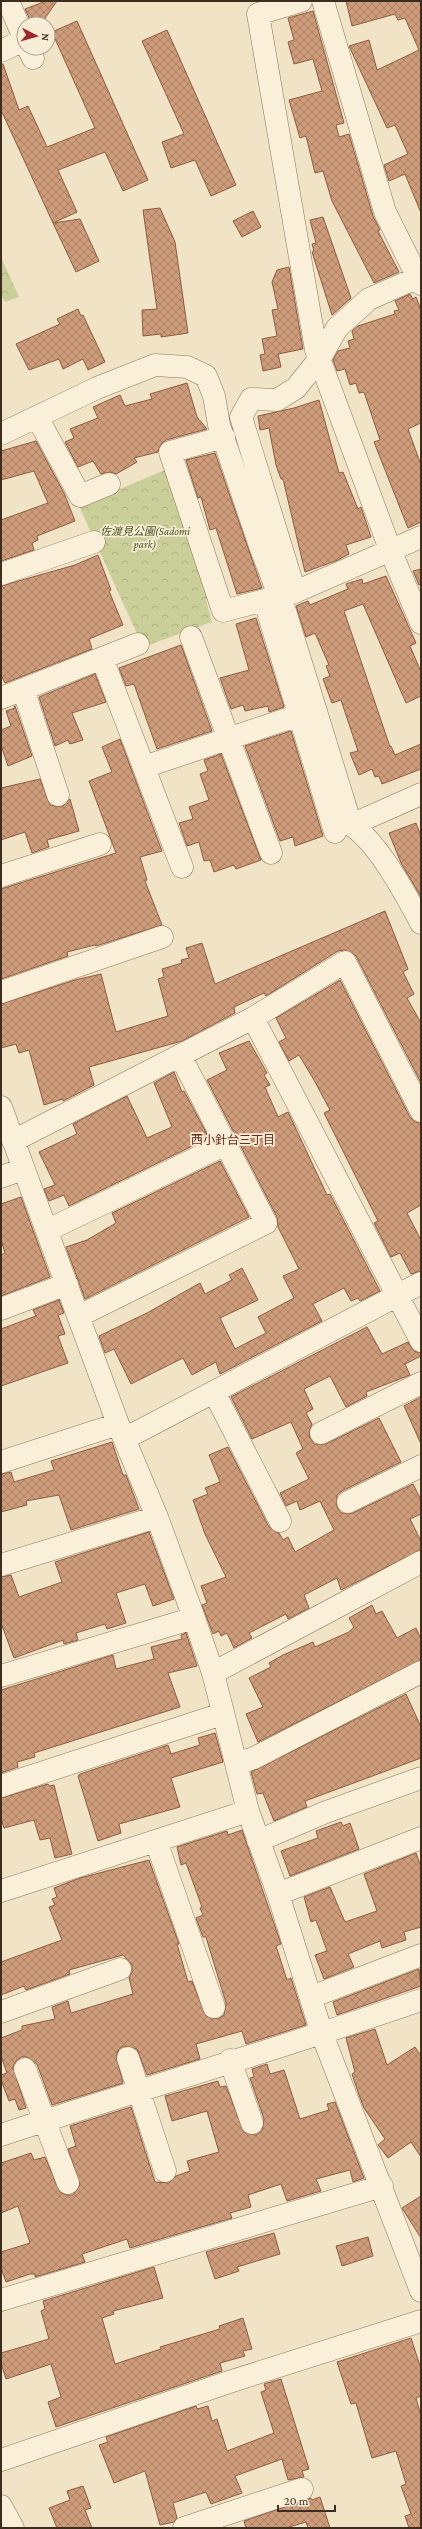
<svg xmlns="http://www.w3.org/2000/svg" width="422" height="2529" font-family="'Crimson Pro','Noto Sans JP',serif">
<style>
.forest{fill:url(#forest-crowns)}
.building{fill:url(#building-cross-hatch);stroke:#8d5c40}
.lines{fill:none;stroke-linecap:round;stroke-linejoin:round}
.minor-casing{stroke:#8d745b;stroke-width:23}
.minor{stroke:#faf0da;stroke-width:22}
.labels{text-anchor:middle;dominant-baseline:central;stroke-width:3.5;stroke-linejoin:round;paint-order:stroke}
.park-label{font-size:11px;font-style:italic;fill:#4e5925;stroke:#f7edd6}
.neighbourhood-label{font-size:12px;fill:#6b2b1d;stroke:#f7edd6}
</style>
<defs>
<pattern id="forest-crowns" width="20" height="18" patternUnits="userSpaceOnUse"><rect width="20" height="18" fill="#cacf99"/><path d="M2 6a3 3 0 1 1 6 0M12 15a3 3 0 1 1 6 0" fill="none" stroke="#aeb283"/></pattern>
<pattern id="building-cross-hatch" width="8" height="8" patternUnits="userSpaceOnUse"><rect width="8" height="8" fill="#cf9c7b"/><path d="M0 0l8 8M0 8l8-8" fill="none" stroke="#a98064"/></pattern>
</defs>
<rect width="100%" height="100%" fill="#f0e3c6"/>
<!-- forest -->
<path class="forest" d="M1 257 19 297 5 302 1 295Z
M170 468 215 596 206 600 212 622 143 647 79 506Z"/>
<!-- building -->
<path class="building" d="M46 1H57L41 24H32L25 9Z
M346 1H421V213L405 174 389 181 384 165 408 154 395 125 387 128 349 46 369 40 377 70 419 50 405 18 398 20 395 14 352 26Z
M313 11 344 123 336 125 339 137 349 134 373 216 380 230 378 231 399 272 374 283 332 201 323 171 315 173 306 136 300 138 289 100 322 91 313 59 294 64 288 42 294 40 288 18Z
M77 21 148 180 123 191 105 152 58 170 77 212 53 223 1 110V64H3L19 110 28 106 47 147 95 128 52 32Z
M167 30 236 185 211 196 195 160 171 168 162 142 184 134 142 41Z
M160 208 175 242 188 333 161 337V334L143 336 142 310 157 309 143 210Z
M253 211 261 227 242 237 233 221Z
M323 217 351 298 332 315 312 252 314 251 312 244 316 243 310 220Z
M80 219 99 261 76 272 53 223Z
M289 267 303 349 278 354 281 367 263 371 260 355 265 354 262 339 277 336 272 310 278 309 272 282 277 270Z
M410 294 413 299 416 297 421 310V423L408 429 421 465V522L408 528 374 442 380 440 364 392 359 393 356 383 350 385 345 369 337 371 333 360 338 351 350 348 348 341 354 339 352 331 358 326 395 314 394 311 399 310 395 301Z
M78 309 81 316 83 315 105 362 88 370 83 359 63 369 59 359 29 370 16 344 60 324 57 319Z
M187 383 197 417 207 429 166 440 161 444 158 452 134 458 137 462 116 474 110 472 101 474 93 461 78 467 65 442 74 438 70 429 98 418 93 407 120 395 125 406 152 399 150 394Z
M319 400 339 473 343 472 358 509 361 507 371 537 346 545 349 554 338 560 305 572 283 479H281L276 465 269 428 260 430 258 416 294 408Z
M36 441 64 493 75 521 37 536 38 540 32 543 34 550 1 561V520L48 503 34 471 1 480V451Z
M215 453 262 588 237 594 216 528 210 530 201 497 198 498 186 460Z
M98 555 111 590 109 591 123 625 89 639 92 649 5 683 1 675V586L75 565Z
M421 569V584L419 585 413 571Z
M386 576 416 643 410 646 421 672V696L406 703 363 604 344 611 390 747 391 746 395 755 421 744V769L382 784 379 776 375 777 372 769 359 775 350 753 358 751 341 700 332 703 323 679 330 676 326 666 329 665 315 633 306 637 296 606 308 601 310 605 348 589 346 584 362 579 363 584Z
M256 618 284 707 269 712 268 706 245 711 243 705 231 709 220 678 249 670 236 624Z
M181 645 212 731 157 749 134 684 126 686 119 668Z
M95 674 106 702 72 713 83 740 70 744 68 740 55 746 39 697Z
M14 706H15L32 756 8 766 1 745V730L11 726 6 711 15 708Z
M291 731 323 836 295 846 293 837 280 841 245 746Z
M120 739 162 851 140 857 147 880 145 881 162 925 96 946 95 945 67 952 68 956 1 979V889L116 853 89 781 112 772 102 747Z
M221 754 261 860 236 869 234 865 214 872 210 860 204 861 199 842 187 846 179 823 193 819 189 807 209 800 200 774 208 771 204 760Z
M40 779 50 805 62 807 70 799 79 831 47 840 49 847 32 853 25 832 1 840V788Z
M416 823 421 836V897L401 863 389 833Z
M385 911 408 969 403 972 414 994 407 998 421 1023V1083L356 956 345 950 338 951 266 996 264 993 234 1007 235 1013 182 1041 89 1067 94 1085 63 1101V1099L44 1105 29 1050 19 1053 16 1044 1 1048V1004L75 980 101 974 116 1032 168 1016 158 979 164 977 162 969 182 963 181 960 189 958 186 948 202 943 215 984Z
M340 980 410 1117 415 1122 421 1123V1205L407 1213 421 1240V1271L411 1274 400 1253 391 1257 374 1223 378 1221 324 1113 330 1110 314 1080 299 1055 289 1061 279 1042 286 1038 276 1018Z
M249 1041 267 1073 264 1075 270 1085 265 1087 278 1117 288 1112 327 1195 330 1194 380 1291 360 1301 358 1298 351 1301 344 1288 313 1304 322 1321 220 1374 216 1362 192 1375 183 1358 131 1384 114 1349 105 1353 99 1336 147 1313 200 1283 205 1294 232 1280 229 1275 242 1268 258 1300 220 1318 235 1349 266 1333 258 1317 294 1298 283 1276 299 1269 278 1227 277 1217 207 1080 227 1070 219 1053Z
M174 1072 182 1092 184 1091 209 1138 69 1206 64 1195 49 1201 44 1189 55 1185 39 1152 77 1134 73 1124 127 1096 147 1138 172 1127 154 1083Z
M220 1161 249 1217 85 1299 66 1247 87 1240 116 1223 112 1213Z
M21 1197 50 1277 1 1296V1255L5 1253 1 1240V1204Z
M59 1300 64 1313 58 1315 65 1334 58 1336 68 1363 1 1386V1329L36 1316 33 1310Z
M367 1327 382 1354 408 1342 414 1351 421 1353V1356L405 1364 410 1375 366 1392 367 1396 346 1407 330 1376 304 1389 313 1409 306 1413 312 1424 309 1432 310 1438 314 1444H326L379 1418 401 1462 342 1491 337 1495V1507L341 1513H353L413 1484 421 1500V1514L410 1519 421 1541V1550L341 1590 337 1578 304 1595 309 1608 288 1619 286 1614 249 1633 252 1638 234 1648 227 1633 221 1636 219 1631 213 1634 202 1605 207 1603 201 1586 226 1577 205 1534 193 1500 208 1494 205 1488 220 1482 209 1455 228 1447 269 1527 279 1533 283 1540 288 1537 295 1552 334 1530 320 1501 300 1510 297 1501 286 1506 280 1493 309 1479 296 1453 303 1449 291 1422 252 1439 231 1397Z
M421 1397V1444L404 1406Z
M112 1442 123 1475H126L139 1509 71 1530 59 1495 26 1501 27 1505 1 1512V1474L11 1472 14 1482 54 1470 51 1461Z
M149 1532 174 1599 153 1606 145 1584 116 1593 126 1623 107 1629 105 1624 76 1633 78 1640 64 1644 63 1640 14 1658 1 1623V1577L11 1575 19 1597 62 1582 55 1562Z
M372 1605 376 1614 382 1611 397 1638 416 1628 421 1639V1660L258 1742 246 1714 263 1707 249 1678 271 1667 269 1663 283 1655 313 1642 315 1647 349 1632 354 1627 349 1618Z
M186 1633 197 1666 168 1673 180 1707 34 1753 35 1757 17 1762 18 1767 1 1773V1690L113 1655 116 1669 154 1659 151 1647 182 1639 181 1635Z
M406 1694 421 1727V1758L305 1801 307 1807 274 1821 263 1793 257 1794 251 1772Z
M215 1733 223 1762 171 1778 180 1807 119 1824 121 1833 98 1841 78 1776 80 1774 168 1745 171 1754 200 1745 198 1738Z
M48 1784 49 1786 54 1785 72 1854 55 1858 50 1838 40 1840 34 1820 4 1828 1 1818V1798Z
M341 1822 343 1826 350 1823 359 1849 290 1876 281 1851 318 1838 316 1831Z
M242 1830 281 1944 276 1946 287 1980 291 1978 306 2025 246 2044 242 2031 196 2044 200 2059 147 2075 137 2049 124 2046 119 2049 116 2056 123 2083 52 2105 37 2064 27 2057H21L16 2061 13 2067 26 2108 19 2110 15 2099 9 2101 1 2080V2075L7 2073 1 2056V2038L22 2030V2026L55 2019 52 2007 68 2001 71 2013 133 1994 129 1978 132 1972V1965L123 1955 69 1970 70 1974 26 1990 24 1986 1 1995V1962L62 1940 49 1907 55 1905 52 1899 57 1897 54 1888 80 1878 149 1860 179 1944H177L188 1982 192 1981 206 2016 218 2019 224 2015 226 2003 206 1937H203L196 1918 203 1915 200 1908 202 1907 186 1863 181 1865 177 1847 227 1831 228 1835Z
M416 1853 421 1867V1927L404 1932 406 1940 382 1948 380 1941 348 1954 354 1967 324 1979 315 1955 327 1951 316 1920 311 1922 304 1897 330 1887 345 1922 377 1911 364 1874Z
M419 1969 421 1986 337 2015 333 2002Z
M375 2029 387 2065 415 2047 421 2056V2157L411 2142 388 2158 378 2145 385 2139 364 2108 359 2095 352 2074 355 2072 346 2038Z
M267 2064 270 2074 284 2070 300 2119 329 2110 327 2104 335 2102 364 2178 353 2182 350 2170 316 2179 321 2191 287 2201 281 2184 248 2195 251 2207 230 2213 232 2218 130 2248 127 2239 82 2254 85 2262 35 2277V2274H30L6 2282 1 2268V2252L30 2243 18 2206 1 2213V2163L31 2153 34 2160 45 2157 60 2192 66 2195H73L80 2185 68 2149 76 2146 70 2126 131 2107 155 2182 169 2183 176 2176 190 2171 187 2161 219 2152 207 2111 172 2121 165 2096 218 2081 220 2087 226 2086 244 2132 256 2135 262 2131 264 2119 250 2078 254 2077 252 2069Z
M421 2196V2238L402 2208Z
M274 2233 280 2254 237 2267 239 2271 215 2279 206 2252Z
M368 2237 373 2256 342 2266 336 2246Z
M154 2267 163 2298 113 2311 114 2314 102 2318 115 2364 161 2349 160 2347 220 2329 219 2326 243 2318 252 2349 243 2351 245 2356 220 2363 222 2371 56 2427 48 2402 61 2397 51 2364 6 2379 1 2363V2353L49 2339 41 2311 45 2309 43 2301Z
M411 2338 421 2369V2396L416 2398 421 2416V2528H409L405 2516 411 2514 401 2486 406 2484 396 2451 372 2458 356 2403 351 2404 337 2362Z
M281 2379 309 2469 302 2471 304 2477 288 2480 282 2459 235 2476 242 2493 211 2504 206 2492 173 2503 177 2518 174 2522 160 2525 145 2471 114 2483 99 2445 108 2442 106 2437 196 2406 197 2409 208 2406 212 2421 217 2419 227 2451 274 2433 261 2392 266 2390 264 2384Z
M83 2486 91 2508 85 2510 92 2528H57L49 2508 70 2500 67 2491Z
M320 2497 330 2528H308L306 2522 286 2528H246L244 2521 311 2498 312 2500Z"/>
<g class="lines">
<defs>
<path id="minor" d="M8 1 24 38
M301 1 258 14 316 350 391 552 421 623
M323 1 385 212 421 284
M28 48 33 58
M1 51 24 40
M37 417 80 496 109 484
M1 434 97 388 155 365 187 367 206 376 214 396 219 425 260 546 285 611 351 825C378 842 406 895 421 923
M224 437 170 452 223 611 295 592 421 537
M1 574 94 542
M295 592 241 417 251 399 277 400 296 388 320 358 337 328 369 299 421 276
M269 616 335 832
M191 637 271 853
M102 658 182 867
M23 689 58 795
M1 698 138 644
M144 767 299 715
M351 825 421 794
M1 876 100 844
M1 992 162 937
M253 1018 421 1341
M1 1107 118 1424 157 1517 194 1618 213 1673 248 1811 278 1894 322 2034 421 2291
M13 1141 253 1018 345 962 421 1111
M1 1177 23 1169
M48 1230 226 1144
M1 1309 67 1284
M79 1316 266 1223 180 1055
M214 1392 280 1521
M321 1433 421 1383
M124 1439 421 1283
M1 1462 118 1424
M348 1502 421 1466
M1 1565 157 1517
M213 1673 421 1562
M1 1676 194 1618
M238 1763 254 1758 421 1672
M1 1786 222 1714
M156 1841 214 2007
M258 1841 326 1812 421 1778
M1 1891 248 1811
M278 1894 421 1838
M311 1997 421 1955
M1 2012 120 1969
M128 2058 165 2171
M230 2060 252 2123
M25 2069 68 2183
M1 2135C141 2089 282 2048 421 2000
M1 2300 382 2186
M1 2460 229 2382 421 2321
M1 2506 13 2528
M184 2528 302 2489"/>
</defs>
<!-- minor casing -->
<use href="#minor" class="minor-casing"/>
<!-- minor -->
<use href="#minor" class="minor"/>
</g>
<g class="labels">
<!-- park labels -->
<g class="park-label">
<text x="145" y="531">佐渡見公園(Sadomi<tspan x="145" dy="13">park)</tspan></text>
</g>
<!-- neighbourhood labels -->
<g class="neighbourhood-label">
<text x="233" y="1140">西小針台三丁目</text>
</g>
</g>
<!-- border -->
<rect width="422" height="2529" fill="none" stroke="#3c2d1f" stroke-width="4"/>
<!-- north arrow -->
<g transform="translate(36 36) rotate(96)"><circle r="19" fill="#f7edd6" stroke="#aca08d"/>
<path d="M0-3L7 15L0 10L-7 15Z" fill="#9e292c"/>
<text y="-6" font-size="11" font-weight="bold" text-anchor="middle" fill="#3c2d1f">N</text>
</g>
<!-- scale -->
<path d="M278 2505v6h57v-6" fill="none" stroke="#3c2d1f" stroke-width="2"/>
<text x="284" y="2505" font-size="12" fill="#3c2d1f" stroke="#f7edd6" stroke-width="3" paint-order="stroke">20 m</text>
</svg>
